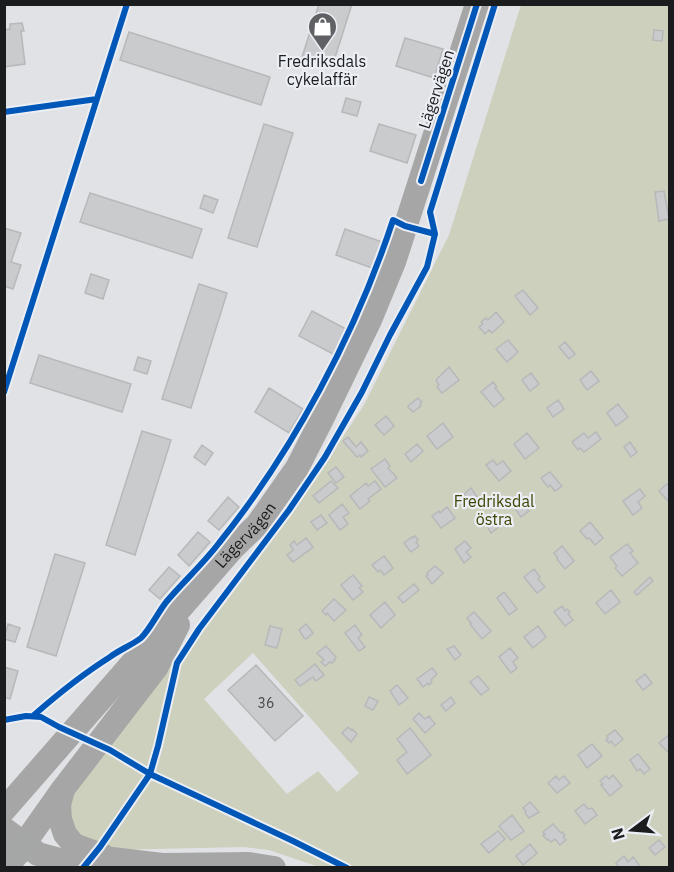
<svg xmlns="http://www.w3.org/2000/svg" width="674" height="872" font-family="'IBM Plex Sans',sans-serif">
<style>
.green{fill:#ccd0bc;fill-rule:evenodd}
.building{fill:#cacbcd;stroke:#b7b8ba;stroke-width:1.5}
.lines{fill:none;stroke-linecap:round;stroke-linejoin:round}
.tertiary{stroke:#a7a6a6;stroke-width:24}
.secondary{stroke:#a5a6a6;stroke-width:28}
.cycleway-casing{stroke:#ebeef4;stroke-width:10}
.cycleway{stroke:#0057b8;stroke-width:6}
.labels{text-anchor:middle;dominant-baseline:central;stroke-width:4.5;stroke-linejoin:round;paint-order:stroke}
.number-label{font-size:14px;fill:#47484a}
.poi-label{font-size:16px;fill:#1b1c1e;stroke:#ebeef4}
.street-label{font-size:16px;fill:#1b1c1e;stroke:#ebeef4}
.park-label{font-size:16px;fill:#3e4401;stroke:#ebeef4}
</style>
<rect width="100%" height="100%" fill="#e0e2e5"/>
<!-- green -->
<path class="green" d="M521 5H669V867L322 868 269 850 244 847 111 850 77 838 68 804 74 791 169 667 215 612 291 515 364 405 449 235ZM253 653 359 773 337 792 318 771 287 794 204 699Z"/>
<!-- building -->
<path class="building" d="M319 4H352L332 67 302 57Z
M22 23 24 31H21L25 64 4 67V30L10 29V24Z
M654 30 663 31 662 41 653 40Z
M129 32 270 77 261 105 120 60Z
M405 38 443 49 434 78 396 66Z
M346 98 361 102 357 116 342 112Z
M264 124 293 133 257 247 228 238Z
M379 124 416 135 407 163 370 151Z
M664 191 669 219 659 221 655 192Z
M90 193 202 229 192 258 80 222Z
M204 195 218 200 213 213 200 208Z
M4 228 21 233 11 262 21 265 13 289 4 286Z
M345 229 382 242 372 268 336 255Z
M91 274 109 280 103 299 85 293Z
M199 284 227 293 191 408 162 399Z
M523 290 538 308 530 315 515 296Z
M312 311 346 329 333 354 299 336Z
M496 312 504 322 492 333 489 330 485 334 479 327 483 324 481 322 486 318 488 320Z
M508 340 518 352 507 362 496 349Z
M565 342 575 354 569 359 559 347Z
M39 355 131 384 122 412 30 383Z
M138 357 151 361 147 374 134 370Z
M449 367 459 380 442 393 437 387 439 385 436 380Z
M591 371 599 381 587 390 580 380Z
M531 373 539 384 530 391 522 380Z
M493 382 497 387 495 388 504 399 494 407 481 392Z
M269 388 303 409 289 433 255 412Z
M418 398 422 402 420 404 421 406 413 412 408 407 409 405Z
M558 400 564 409 553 417 547 408Z
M618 404 628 417 616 426 607 413Z
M386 416 394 426 384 435 375 425Z
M443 423 453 437 437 449 427 436Z
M142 431 171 440 135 555 106 545Z
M596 432 601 439 584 452 580 448 578 450 572 442 584 433 588 438Z
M527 433 539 448 525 459 514 444Z
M348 437 356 447 361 442 368 451 361 457 360 455 357 457 343 441Z
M630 442 637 452 631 457 624 447Z
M417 444 423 451 411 462 405 454Z
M202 445 213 453 205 465 194 457Z
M385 459 390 466 388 468 397 478 385 487 371 469Z
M493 460 497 465 503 461 511 471 499 481 486 465Z
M336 467 344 477 336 483 328 473Z
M550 472 562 486 555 491 550 485 548 487 541 478Z
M331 481 338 488 319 503 313 496Z
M375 481 381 489 368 499 370 501 360 509 350 496 366 483 368 486Z
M667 484 670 487V503L659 491Z
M471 488 478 498 471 503 464 494Z
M640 489 645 496 638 502 642 508 633 515 623 501Z
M520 496 527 504 525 506 529 511 521 517 511 503Z
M228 497 239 507 219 530 208 521Z
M342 504 349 513 343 517 348 524 340 530 329 515Z
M447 507 455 518 441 528 432 516 439 511 440 513Z
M321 515 327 523 317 530 311 522Z
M492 518 496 523 499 522 501 525 491 533 486 524Z
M590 522 603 538 595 545 589 538 587 539 580 531Z
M198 532 210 542 189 566 178 555Z
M415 536 418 540 416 542 419 546 411 552 404 543 412 537 413 538Z
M306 538 313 547 293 562 287 555 293 550V549L290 545 294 541 297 545Z
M465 541 471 548 466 552 471 557 464 563 455 549Z
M627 544 633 551 630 553 638 563 622 576 615 568 617 566 610 557Z
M562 546 574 561 565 569 557 559 558 558 554 553Z
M55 554 85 563 56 656 27 647Z
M384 556 393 568 384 575 380 570 378 572 372 565Z
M435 566 443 573 432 584 426 576 428 575 427 573Z
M169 567 180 576 160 599 149 590Z
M534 569 540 577 538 579 545 587 537 593 524 577Z
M353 575 362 586 359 588 363 592 353 600 341 585Z
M650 577 653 581 637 595 634 592Z
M414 584 419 590 403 603 398 597Z
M611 590 620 602 605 614 596 603Z
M504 592 517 609 509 615 497 598Z
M334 599 346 610 334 621 327 613 326 615 322 611Z
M385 602 395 615 381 628 370 615Z
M562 606 565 611 567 609 570 612 568 614 573 620 565 626 554 612Z
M474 612 491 631 482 639 470 624 471 623 467 618Z
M8 624 20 628 15 642 4 639Z
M306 624 313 633 306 639 304 638 299 630Z
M355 625 362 635 358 638 365 647 359 651 345 633Z
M270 626 282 629 277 648 265 645Z
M538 626 546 637 533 648 524 637Z
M326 646 336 657 334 659 335 660 332 663 330 662 325 666 321 662 324 660 317 653Z
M454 646 461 655 455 660 447 649Z
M510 648 518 658 513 662 517 668 511 673 499 657Z
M315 664 324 675 316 681 313 677 300 686 295 680Z
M256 665 303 716 275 741 228 690Z
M4 667 18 671 10 699 4 697Z
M432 668 437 674 431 680 432 682 429 685 428 683 423 687 417 679Z
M645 674 652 683 643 690 636 681Z
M478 676 489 689 481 695 470 682Z
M397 685 408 698 399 705 390 691Z
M369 697 378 701 373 710 365 706Z
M451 697 455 703 446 711 441 705Z
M419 713 425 719 429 716 435 724 425 733 413 719Z
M348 727 351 730 352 729 357 734 351 742 342 733Z
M410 728 431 755 407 774 397 760 407 752 397 739Z
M615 730 623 739 615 746 611 741 609 743 606 740 608 738 607 736Z
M670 734V754L659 743Z
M592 744 602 756 587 768 578 755Z
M638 754 650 769 644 774 640 769 637 771 630 760Z
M613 775 622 786 610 796 601 785 603 784 600 781 606 776 609 779Z
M556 776 559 780 564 776 570 783 557 793 548 783Z
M530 802 539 812 529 818 525 813 526 811 523 808Z
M584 804 588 809 592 808 597 815 585 824 575 811Z
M512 815 524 831 511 840 499 826Z
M553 824 561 833 562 832 565 835 563 837 566 840 560 845 555 839 551 842 548 839 547 840 543 835 545 834 543 832Z
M498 831 505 839 489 853 481 844Z
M659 840 665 847 655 855 649 848Z
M530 844 537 853 523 865 516 856Z
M624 856 628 862 633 857 640 866 638 868H620L616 863Z"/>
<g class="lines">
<!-- tertiary -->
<g class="tertiary">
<path d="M63 790 59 805 60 819 65 834 74 845 104 856"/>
<path id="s1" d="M4 810 233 548 257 525 297 468 322 419 370 320 394 262 477 4"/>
<path d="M4 829 38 854 71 863 112 859 162 865 249 864 274 868"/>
<path d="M24 844 63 789 156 668 178 625"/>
</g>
<!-- secondary -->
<path class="secondary" d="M4 866 24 844"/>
<defs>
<path id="cycleway" d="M4 112 97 99
M421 181 477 4
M435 234 430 212 495 4
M4 392 127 4
M34 715C58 694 83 674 110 657 119 650 132 645 141 638 151 628 158 612 167 601 184 581 203 564 219 543 293 451 356 333 393 220L405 226 435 234 427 267 390 335 362 392 325 457 289 510 199 629 177 663 158 746 150 774 100 847 83 868
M4 720 26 716 41 717 59 727 110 750 150 774 293 841 347 868"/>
</defs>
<!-- cycleway casing -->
<use href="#cycleway" class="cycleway-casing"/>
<!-- cycleway -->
<use href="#cycleway" class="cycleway"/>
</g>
<!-- icons -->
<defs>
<symbol id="shop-pin" viewBox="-11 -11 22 30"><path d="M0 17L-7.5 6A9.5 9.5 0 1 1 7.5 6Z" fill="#606164" stroke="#ebeef4"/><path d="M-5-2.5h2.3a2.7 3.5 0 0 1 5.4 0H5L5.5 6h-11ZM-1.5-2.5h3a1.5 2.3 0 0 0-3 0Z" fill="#fff"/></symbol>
</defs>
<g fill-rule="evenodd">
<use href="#shop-pin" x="306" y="10" width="33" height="45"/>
</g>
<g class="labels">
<!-- number labels -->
<g class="number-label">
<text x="266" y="703">36</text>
</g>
<!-- poi labels -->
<g class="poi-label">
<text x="322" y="61">Fredriksdals<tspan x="322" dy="18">cykelaffär</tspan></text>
</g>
<!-- street labels -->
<g class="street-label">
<text transform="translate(436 89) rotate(-72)">Lägervägen</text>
<text stroke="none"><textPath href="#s1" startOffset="366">Lägervägen</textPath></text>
</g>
<!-- park labels -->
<g class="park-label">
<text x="494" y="501">Fredriksdal<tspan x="494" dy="18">östra</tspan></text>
</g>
</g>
<!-- border -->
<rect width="674" height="872" fill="none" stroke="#1b1c1e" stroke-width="12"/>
<!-- north arrow -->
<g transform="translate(632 830) rotate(254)" stroke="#ebeef4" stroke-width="4.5" paint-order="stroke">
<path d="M0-4.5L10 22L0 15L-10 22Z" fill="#1b1c1e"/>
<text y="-9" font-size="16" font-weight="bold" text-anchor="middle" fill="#1b1c1e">N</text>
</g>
</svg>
